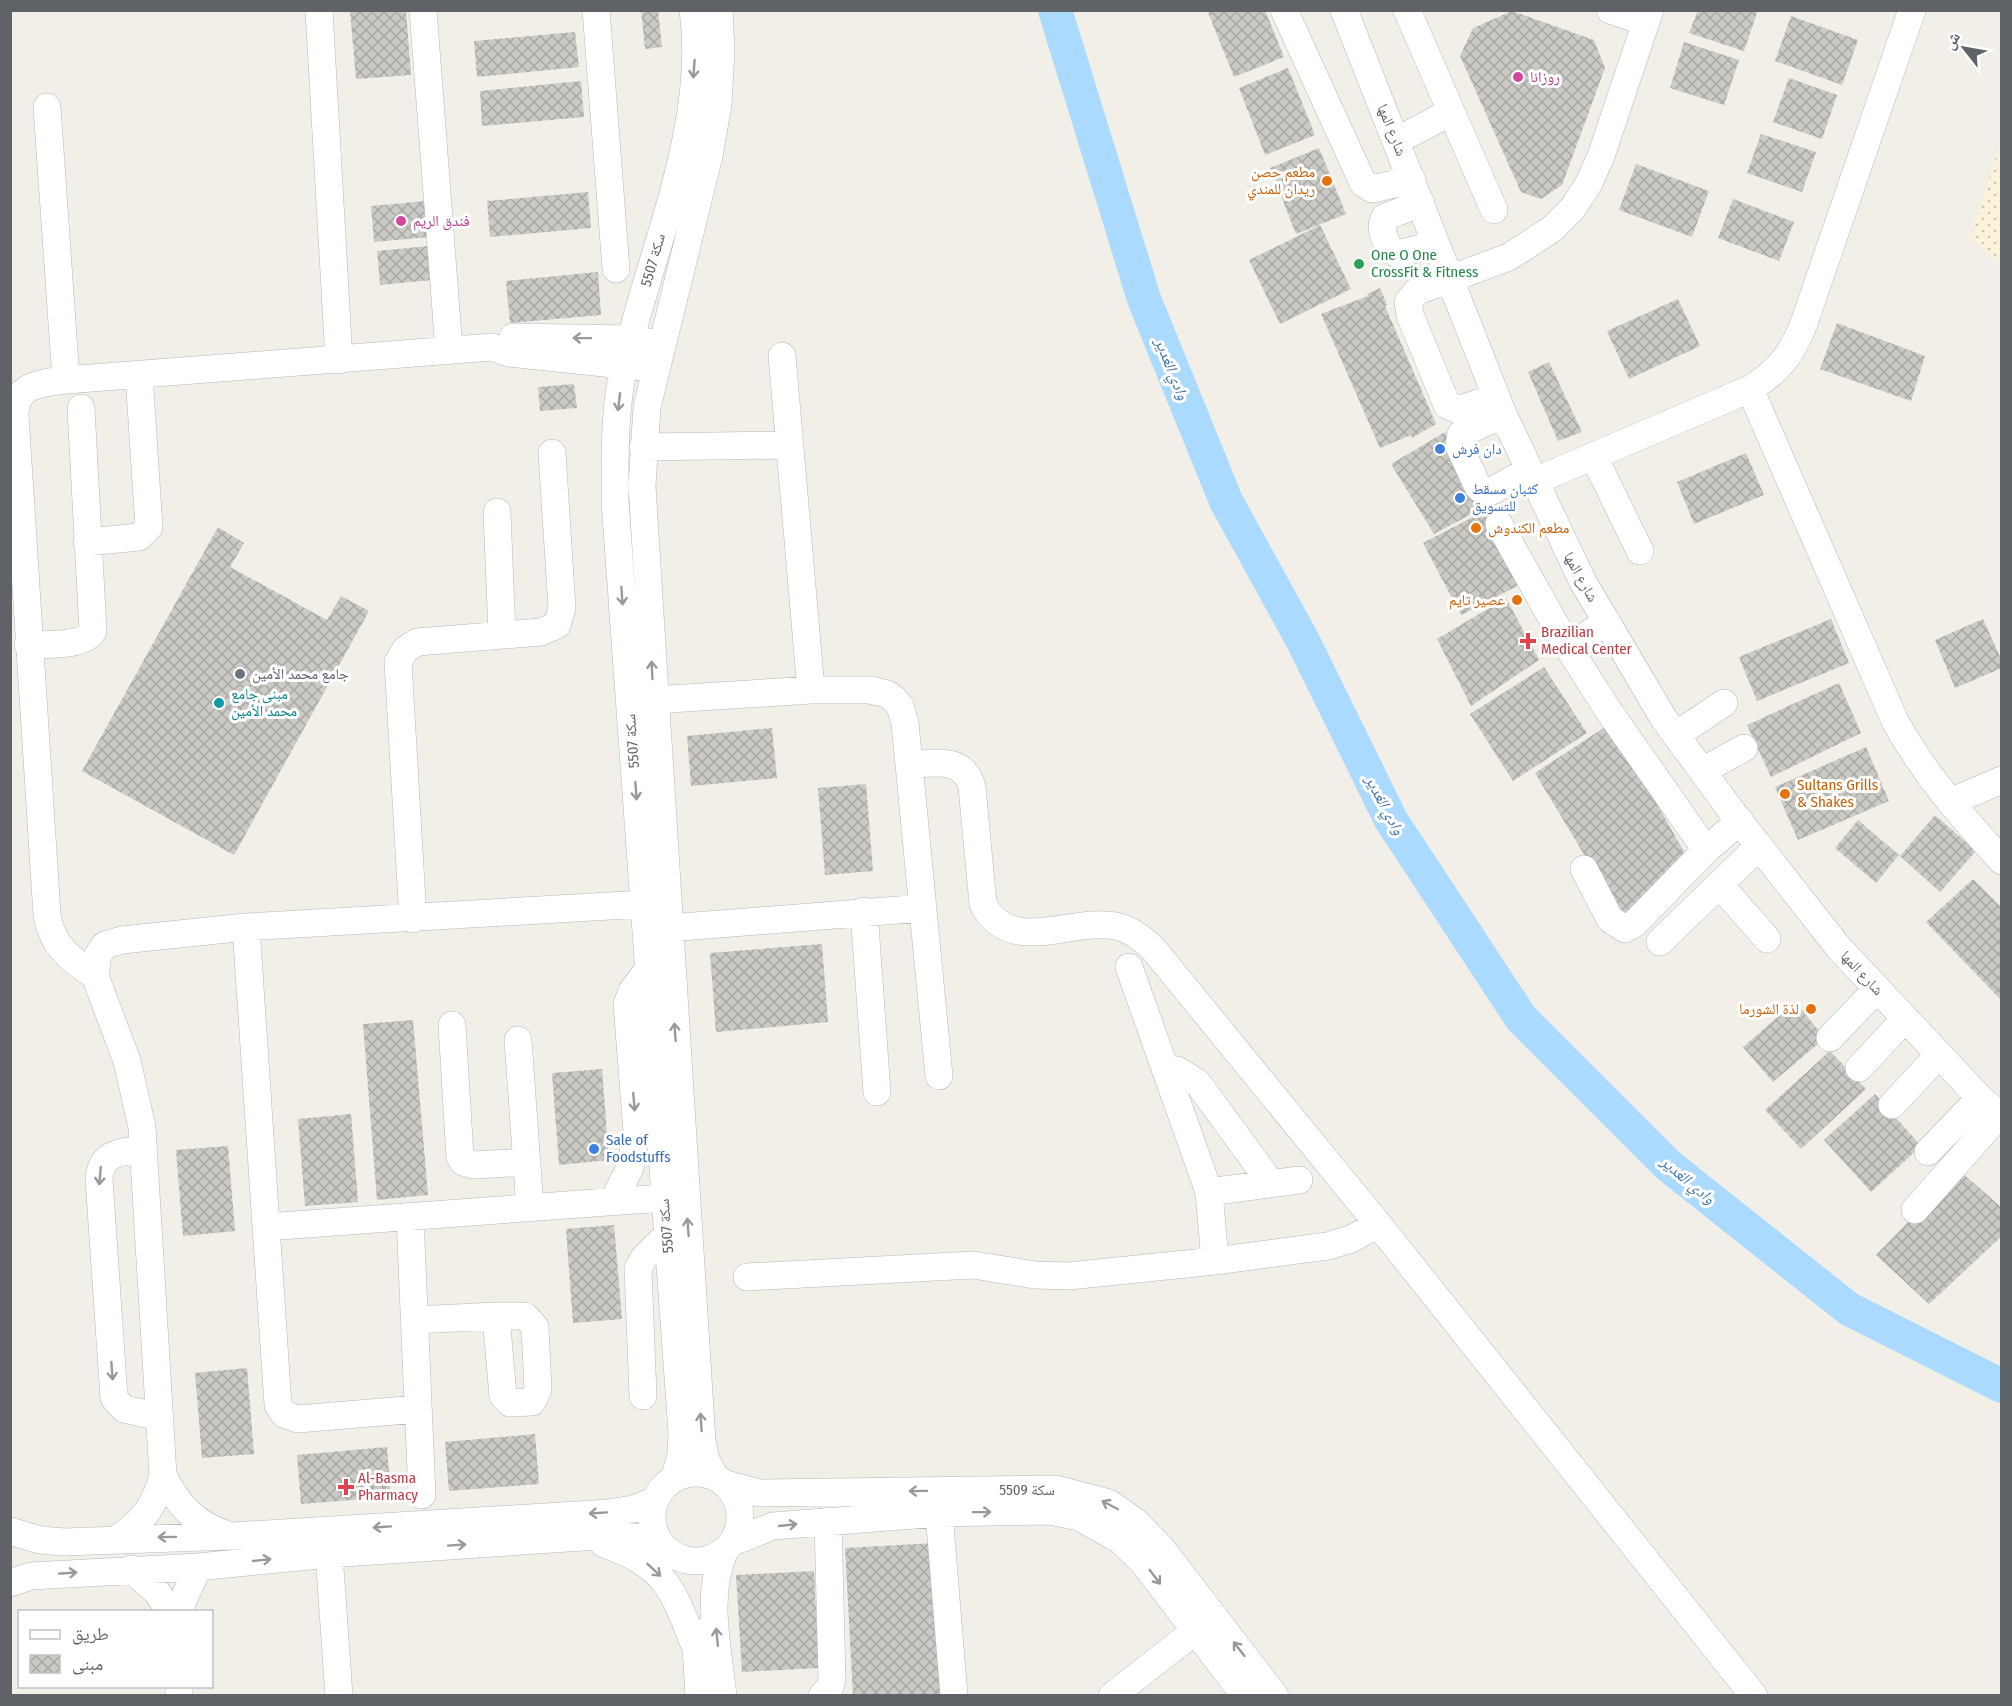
<svg xmlns="http://www.w3.org/2000/svg" width="2012" height="1706" font-family="'Fira Sans Condensed','Noto Naskh Arabic',sans-serif">
<style>
.sand{fill:url(#sand-dots)}
.lines{fill:none;stroke-linecap:round;stroke-linejoin:round}
.river{stroke:#aadaff;stroke-width:34}
.building{fill:url(#building-cross-hatch)}
.minor-casing{stroke:#b5b8bc;stroke-width:28}
.minor{stroke:#fff;stroke-width:27}
.oneway{stroke:#979a9d}
.hotel-dot{fill:#d1479c;stroke:#fff;stroke-width:2}
.food-dot{fill:#e8710a;stroke:#fff;stroke-width:2}
.leisure-dot{fill:#2e9e5b;stroke:#fff;stroke-width:2}
.shop-dot{fill:#3f7fe0;stroke:#fff;stroke-width:2}
.health-dot{fill:#e0444e;stroke:#fff;stroke-width:2}
.worship-dot{fill:#6b7280;stroke:#fff;stroke-width:2}
.culture-dot{fill:#0f9aa8;stroke:#fff;stroke-width:2}
.labels{text-anchor:middle;dominant-baseline:central;stroke-width:6;stroke-linejoin:round;paint-order:stroke}
.hotel-label{font-size:15px;fill:#b23c85;stroke:#fff;text-anchor:start}
.street-label{font-size:15px;fill:#5f6368;stroke:#fff}
.food-label{font-size:15px;fill:#c56008;stroke:#fff;text-anchor:end}
.leisure-label{font-size:15px;fill:#27864d;stroke:#fff;text-anchor:start}
.shop-label{font-size:15px;fill:#366cbe;stroke:#fff;text-anchor:start}
.health-label{font-size:15px;fill:#be3a42;stroke:#fff;text-anchor:start}
.worship-label{font-size:15px;fill:#5b616d;stroke:#fff;text-anchor:start}
.culture-label{font-size:15px;fill:#0d838f;stroke:#fff;text-anchor:start}
.water-label{font-size:16px;font-style:italic;fill:#4174aa;stroke:#fff}
</style>
<defs>
<pattern id="sand-dots" width="8" height="8" patternUnits="userSpaceOnUse" patternTransform="scale(1.5)"><rect width="8" height="8" fill="#fbf3d9"/><path d="M2 2h.1M6 6h.1" fill="none" stroke="#cec8b4" stroke-width="1.8" stroke-linecap="round"/></pattern>
<pattern id="building-cross-hatch" width="8" height="8" patternUnits="userSpaceOnUse" patternTransform="scale(1.5)"><rect width="8" height="8" fill="#cccac5"/><path d="M0 0l8 8M0 8l8-8" fill="none" stroke="#a9a8a4"/></pattern>
</defs>
<rect width="100%" height="100%" fill="#f1efe8"/>
<!-- sand -->
<path class="sand" d="M2001 141 2002 264H2001L1970 237Z"/>
<g class="lines">
<!-- river -->
<path class="river" d="M1055 10 1144 299 1226 501 1303 641 1391 820 1521 1018 1669 1166 1849 1309 2002 1386"/>
</g>
<!-- building -->
<path class="building" d="M406 10 411 75 356 79 350 11Z
M641 10H658L662 47 645 49Z
M1207 10H1265L1284 57 1234 77Z
M1698 10H1758L1744 51 1689 33Z
M1512 11 1594 40 1605 68 1562 185 1541 199 1521 192 1460 56 1473 28Z
M1791 16 1858 40 1842 85 1775 61Z
M575 32 579 67 477 77 474 41Z
M1684 42 1739 60 1724 105 1670 88Z
M1288 68 1315 135 1265 155 1239 88Z
M1789 78 1837 95 1822 139 1773 122Z
M581 81 584 117 482 126 480 91Z
M1761 134 1816 152 1802 192 1747 173Z
M1319 148 1346 214 1296 234 1270 168Z
M1636 164 1709 191 1692 237 1619 210Z
M588 192 591 228 490 237 487 201Z
M1733 199 1794 222 1779 261 1718 238Z
M426 201 429 237 374 242 371 206Z
M1320 225 1351 289 1280 324 1249 260Z
M429 246 432 280 380 285 377 251Z
M598 272 601 315 510 323 506 281Z
M1380 288 1387 305 1385 306 1436 424 1412 438 1411 435 1380 448 1321 314 1368 296 1367 294Z
M1678 299 1700 346 1629 379 1607 331Z
M1837 323 1925 356 1911 401 1820 369Z
M1549 362 1582 432 1558 441 1528 372Z
M574 384 577 408 540 411 538 387Z
M1445 432 1484 505 1478 508 1479 510 1434 534 1391 464Z
M1746 453 1764 495 1694 524 1677 482Z
M1486 510 1523 583 1461 615 1423 543Z
M218 527 244 543 230 567 327 620 341 596 369 611 234 855 82 771Z
M1506 598 1539 660 1471 706 1437 639Z
M1831 619 1849 663 1757 701 1739 657Z
M1983 619 2002 661V668L1955 688 1935 640Z
M1544 667 1587 733 1513 781 1470 714Z
M1839 683 1861 733 1771 777 1747 725Z
M1611 723 1687 857 1646 898 1621 916 1535 773Z
M772 728 777 778 691 786 687 736Z
M1866 747 1889 801 1798 840 1775 787Z
M866 784 873 871 825 875 818 788Z
M1935 815 1976 851 1940 892 1900 856Z
M1858 820 1899 855 1876 883 1835 848Z
M1973 879 2002 908V1001L1926 922Z
M822 944 828 1022 716 1032 710 953Z
M1795 1002 1825 1038 1773 1082 1743 1047Z
M413 1020 428 1195 377 1200 363 1024Z
M1830 1051 1866 1089 1801 1149 1765 1110Z
M602 1069 609 1160 559 1165 552 1073Z
M1875 1094 1921 1146 1871 1192 1824 1140Z
M351 1114 358 1202 305 1206 298 1119Z
M228 1146 235 1231 183 1236 176 1150Z
M1959 1170 2002 1208V1236L1929 1304 1876 1255Z
M614 1225 622 1319 573 1323 566 1229Z
M247 1368 254 1454 202 1458 195 1373Z
M535 1434 539 1484 449 1491 445 1442Z
M387 1447 391 1497 301 1504 297 1455Z
M935 1543 943 1696H853L845 1548Z
M814 1571 819 1668 742 1672 736 1575Z"/>
<g class="lines">
<defs>
<path id="minor" d="M319 10 339 360
M423 10 449 350
M596 10 616 269
M1284 10 1363 183 1372 189 1412 180
M1344 10 1503 414 1583 582 1664 719 1733 813 1839 948 1980 1098 2002 1117
M1407 10 1494 210
M1610 10 1646 22
M47 107 66 380
M1396 141 1451 112
M1421 203 1385 217C1378 228 1386 249 1398 254L1436 244
M513 337 631 339 648 342
M782 356 811 690
M1750 389 1895 721C1923 773 1962 817 2002 861
M1496 397 1458 410 1447 405 1410 315 1408 302 1417 291 1509 257 1552 229 1573 208 1589 183 1601 156 1650 10
M1503 414 1461 434 1459 446 1478 487 1484 492 1492 491 1529 470
M643 447 790 445
M1594 457 1640 551
M1535 481 1750 389C1778 372 1793 353 1804 323L1912 10
M497 512 502 635
M1499 524 1568 647 1608 710 1706 850
M87 542 139 537 149 527 139 375
M28 645C45 644 84 647 93 631L81 408
M1568 647 1607 622
M654 700 811 690H870L887 694 894 699 900 706 905 723 939 1076
M1676 735 1724 703
M909 765C934 763 964 756 972 787L983 904C1010 957 1072 917 1116 926 1132 930 1144 939 1155 951L1378 1224 1754 1696
M1702 771 1744 748
M1950 802 2002 780
M1584 869 1610 919 1625 929 1634 924 1706 850 1740 821
M1719 884 1767 939
M864 911 877 1092
M413 919 398 662 405 650 417 642 541 632 557 625 562 608 552 453
M246 927 278 1405 284 1414 298 1419 418 1409
M669 928 923 908
M1660 942 1759 846
M1129 967 1209 1192 1215 1261
M95 976C70 959 52 946 47 915L15 415C15 384 41 383 66 380L492 347 509 353 642 367
M452 1025 460 1157 463 1162 474 1165 527 1162
M1830 1038 1877 989
M518 1040 530 1208
M1859 1068 1905 1019
M1165 1069 1177 1070 1197 1082 1271 1183
M1892 1105 1939 1055
M143 1149C121 1152 101 1152 99 1179L114 1398 124 1409 160 1417
M1928 1152 1980 1098
M1209 1192 1299 1180
M613 1201 630 1168 637 1132 627 1004 632 991 650 967
M1915 1210 1999 1115
M410 1218 422 1495
M266 1227 663 1198
M747 1277 973 1265 1035 1275 1069 1276 1215 1261 1328 1246 1351 1239 1378 1224
M496 1316H525L535 1327 538 1390 532 1402 510 1403 503 1396Z
M415 1320 496 1316
M643 1396 638 1269 644 1258 667 1235
M652 1517a44 44 0 1 1 88 0a44 44 0 1 1-88 0Z
M163 1475C177 1504 194 1523 225 1534
M715 1477 706 1460 702 1441 642 486 647 407 709 156 718 104 721 51 719 10
M674 1479 681 1456 682 1432 615 501C615 455 614 406 625 361 651 250 709 125 693 10
M726 1484 759 1493 1056 1489 1109 1503 1136 1522 1162 1549 1275 1696
M939 1513 954 1696
M10 1531 40 1540 64 1542 232 1536 609 1513 633 1509 655 1501
M118 1538C143 1522 156 1504 163 1475L142 1127 127 1061 95 976 98 955 105 945 122 940 246 927 644 904
M733 1542 773 1526 939 1513 1050 1511 1079 1517 1120 1540 1143 1562 1245 1696
M604 1544C668 1566 673 1591 696 1649
M329 1554 339 1696
M131 1569 156 1591 171 1612
M10 1583 31 1576 198 1567 329 1554 583 1537H635L661 1545
M178 1612 198 1567
M695 1632 699 1696
M179 1686V1696
M723 1696C718 1648 705 1597 724 1552
M822 1696 830 1687 832 1679 828 1521
M1112 1696 1195 1631"/>
</defs>
<!-- minor casing -->
<use href="#minor" class="minor-casing"/>
<!-- minor -->
<use href="#minor" class="minor"/>
</g>
<!-- one-way arrows -->
<defs><path id="oneway-shaft" d="M-6 0H5M1.5-3L5.5 0L1.5 3" fill="none" stroke-width="1.6" stroke-linecap="round" stroke-linejoin="round" transform="scale(1.5)"/></defs>
<g class="oneway">
<use href="#oneway-shaft" transform="translate(694 69) rotate(94)"/>
<use href="#oneway-shaft" transform="translate(582 338) rotate(-179)"/>
<use href="#oneway-shaft" transform="translate(619 402) rotate(97)"/>
<use href="#oneway-shaft" transform="translate(622 596) rotate(86)"/>
<use href="#oneway-shaft" transform="translate(652 670) rotate(-93)"/>
<use href="#oneway-shaft" transform="translate(636 791) rotate(86)"/>
<use href="#oneway-shaft" transform="translate(675 1032) rotate(-94)"/>
<use href="#oneway-shaft" transform="translate(634 1102) rotate(85)"/>
<use href="#oneway-shaft" transform="translate(100 1176) rotate(95)"/>
<use href="#oneway-shaft" transform="translate(688 1227) rotate(-94)"/>
<use href="#oneway-shaft" transform="translate(112 1371) rotate(86)"/>
<use href="#oneway-shaft" transform="translate(701 1422) rotate(-94)"/>
<use href="#oneway-shaft" transform="translate(918 1491) rotate(179)"/>
<use href="#oneway-shaft" transform="translate(1110 1505) rotate(-152)"/>
<use href="#oneway-shaft" transform="translate(982 1512) rotate(-1)"/>
<use href="#oneway-shaft" transform="translate(598 1513) rotate(176)"/>
<use href="#oneway-shaft" transform="translate(788 1525) rotate(-6)"/>
<use href="#oneway-shaft" transform="translate(382 1527) rotate(176)"/>
<use href="#oneway-shaft" transform="translate(167 1537) rotate(179)"/>
<use href="#oneway-shaft" transform="translate(457 1545) rotate(-4)"/>
<use href="#oneway-shaft" transform="translate(262 1560) rotate(-6)"/>
<use href="#oneway-shaft" transform="translate(654 1570) rotate(43)"/>
<use href="#oneway-shaft" transform="translate(68 1573) rotate(-4)"/>
<use href="#oneway-shaft" transform="translate(1155 1577) rotate(53)"/>
<use href="#oneway-shaft" transform="translate(717 1637) rotate(-96)"/>
<use href="#oneway-shaft" transform="translate(1239 1649) rotate(-128)"/>
</g>
<!-- markers -->
<g class="hotel-dot">
<circle cx="1518" cy="77" r="6"/>
<circle cx="401" cy="221" r="6"/>
</g>
<g class="food-dot">
<circle cx="1327" cy="181" r="6"/>
<circle cx="1476" cy="528" r="6"/>
<circle cx="1517" cy="600" r="6"/>
<circle cx="1785" cy="794" r="6"/>
<circle cx="1811" cy="1009" r="6"/>
</g>
<circle class="leisure-dot" cx="1359" cy="264" r="6"/>
<g class="shop-dot">
<circle cx="1440" cy="449" r="6"/>
<circle cx="1460" cy="498" r="6"/>
<circle cx="594" cy="1149" r="6"/>
</g>
<g class="health-dot">
<path d="M1525 632h6v6h6v6h-6v6h-6v-6h-6v-6h6z"/>
<path d="M343 1478h6v6h6v6h-6v6h-6v-6h-6v-6h6z"/>
</g>
<circle class="worship-dot" cx="240" cy="674" r="6"/>
<circle class="culture-dot" cx="219" cy="703" r="6"/>
<g class="labels">
<!-- hotel labels -->
<g class="hotel-label">
<text x="1530" y="77">روزانا</text>
<text x="413" y="221">فندق الريم</text>
</g>
<!-- street labels -->
<g class="street-label">
<text transform="translate(1392 130) rotate(68)">شارع المها</text>
<text transform="translate(653 260) rotate(-74)">سكة 5507</text>
<text transform="translate(1581 577) rotate(61)">شارع المها</text>
<text transform="translate(632 741) rotate(-94)">سكة 5507</text>
<text transform="translate(1862 973) rotate(47)">شارع المها</text>
<text transform="translate(666 1226) rotate(-95)">سكة 5507</text>
<text x="1027" y="1490">سكة 5509</text>
</g>
<!-- food labels -->
<g class="food-label">
<text x="1315" y="172">مطعم حصن<tspan x="1315" dy="17">ريدان للمندي</tspan></text>
<text x="1488" y="528" text-anchor="start">مطعم الكندوش</text>
<text x="1505" y="600">عصير تايم</text>
<text x="1797" y="785" text-anchor="start">Sultans Grills<tspan x="1797" dy="17">&amp; Shakes</tspan></text>
<text x="1799" y="1009">لذة الشورما</text>
</g>
<!-- leisure labels -->
<g class="leisure-label">
<text x="1371" y="255">One O One<tspan x="1371" dy="17">CrossFit &amp; Fitness</tspan></text>
</g>
<!-- shop labels -->
<g class="shop-label">
<text x="1452" y="449">دان فرش</text>
<text x="1472" y="489">كثبان مسقط<tspan x="1472" dy="17">للتسويق</tspan></text>
<text x="606" y="1140">Sale of<tspan x="606" dy="17">Foodstuffs</tspan></text>
</g>
<!-- health labels -->
<g class="health-label">
<text x="1541" y="632">Brazilian<tspan x="1541" dy="17">Medical Center</tspan></text>
<text x="358" y="1478">Al-Basma<tspan x="358" dy="17">Pharmacy</tspan></text>
</g>
<!-- worship labels -->
<g class="worship-label">
<text x="252" y="674">جامع محمد الأمين</text>
</g>
<!-- culture labels -->
<g class="culture-label">
<text x="231" y="694">مبنى جامع<tspan x="231" dy="17">محمد الأمين</tspan></text>
</g>
<!-- water labels -->
<g class="water-label">
<text transform="translate(1172 369) rotate(68)">وادي الغدير</text>
<text transform="translate(1385 805) rotate(62)">وادي الغدير</text>
<text transform="translate(1688 1180) rotate(40)">وادي الغدير</text>
</g>
</g>
<!-- border -->
<rect width="2012" height="1706" fill="none" stroke="#5f6368" stroke-width="24"/>
<!-- legend -->
<rect x="18" y="1610" width="195" height="78" fill="#ffffff" stroke="#bfc1c3" stroke-width="1.5"/>
<rect x="30" y="1630" width="30" height="9" fill="#ffffff" stroke="#bfc1c3" stroke-width="1.5"/>
<text x="72" y="1640" font-size="18" fill="#5f6368">طريق</text>
<rect x="30" y="1655" width="30" height="18" fill="url(#building-cross-hatch)" stroke="#bfc1c3" stroke-width="1.5"/>
<text x="72" y="1670" font-size="18" fill="#5f6368">مبنى</text>
<!-- north arrow -->
<g transform="translate(1964 48) rotate(301)" stroke="#ffffff" stroke-width="4.5" paint-order="stroke">
<path d="M0-4.5L10 22L0 15L-10 22Z" fill="#5f6368"/>
<text y="-9" font-size="16" font-weight="bold" text-anchor="middle" fill="#5f6368">ش</text>
</g>
</svg>
